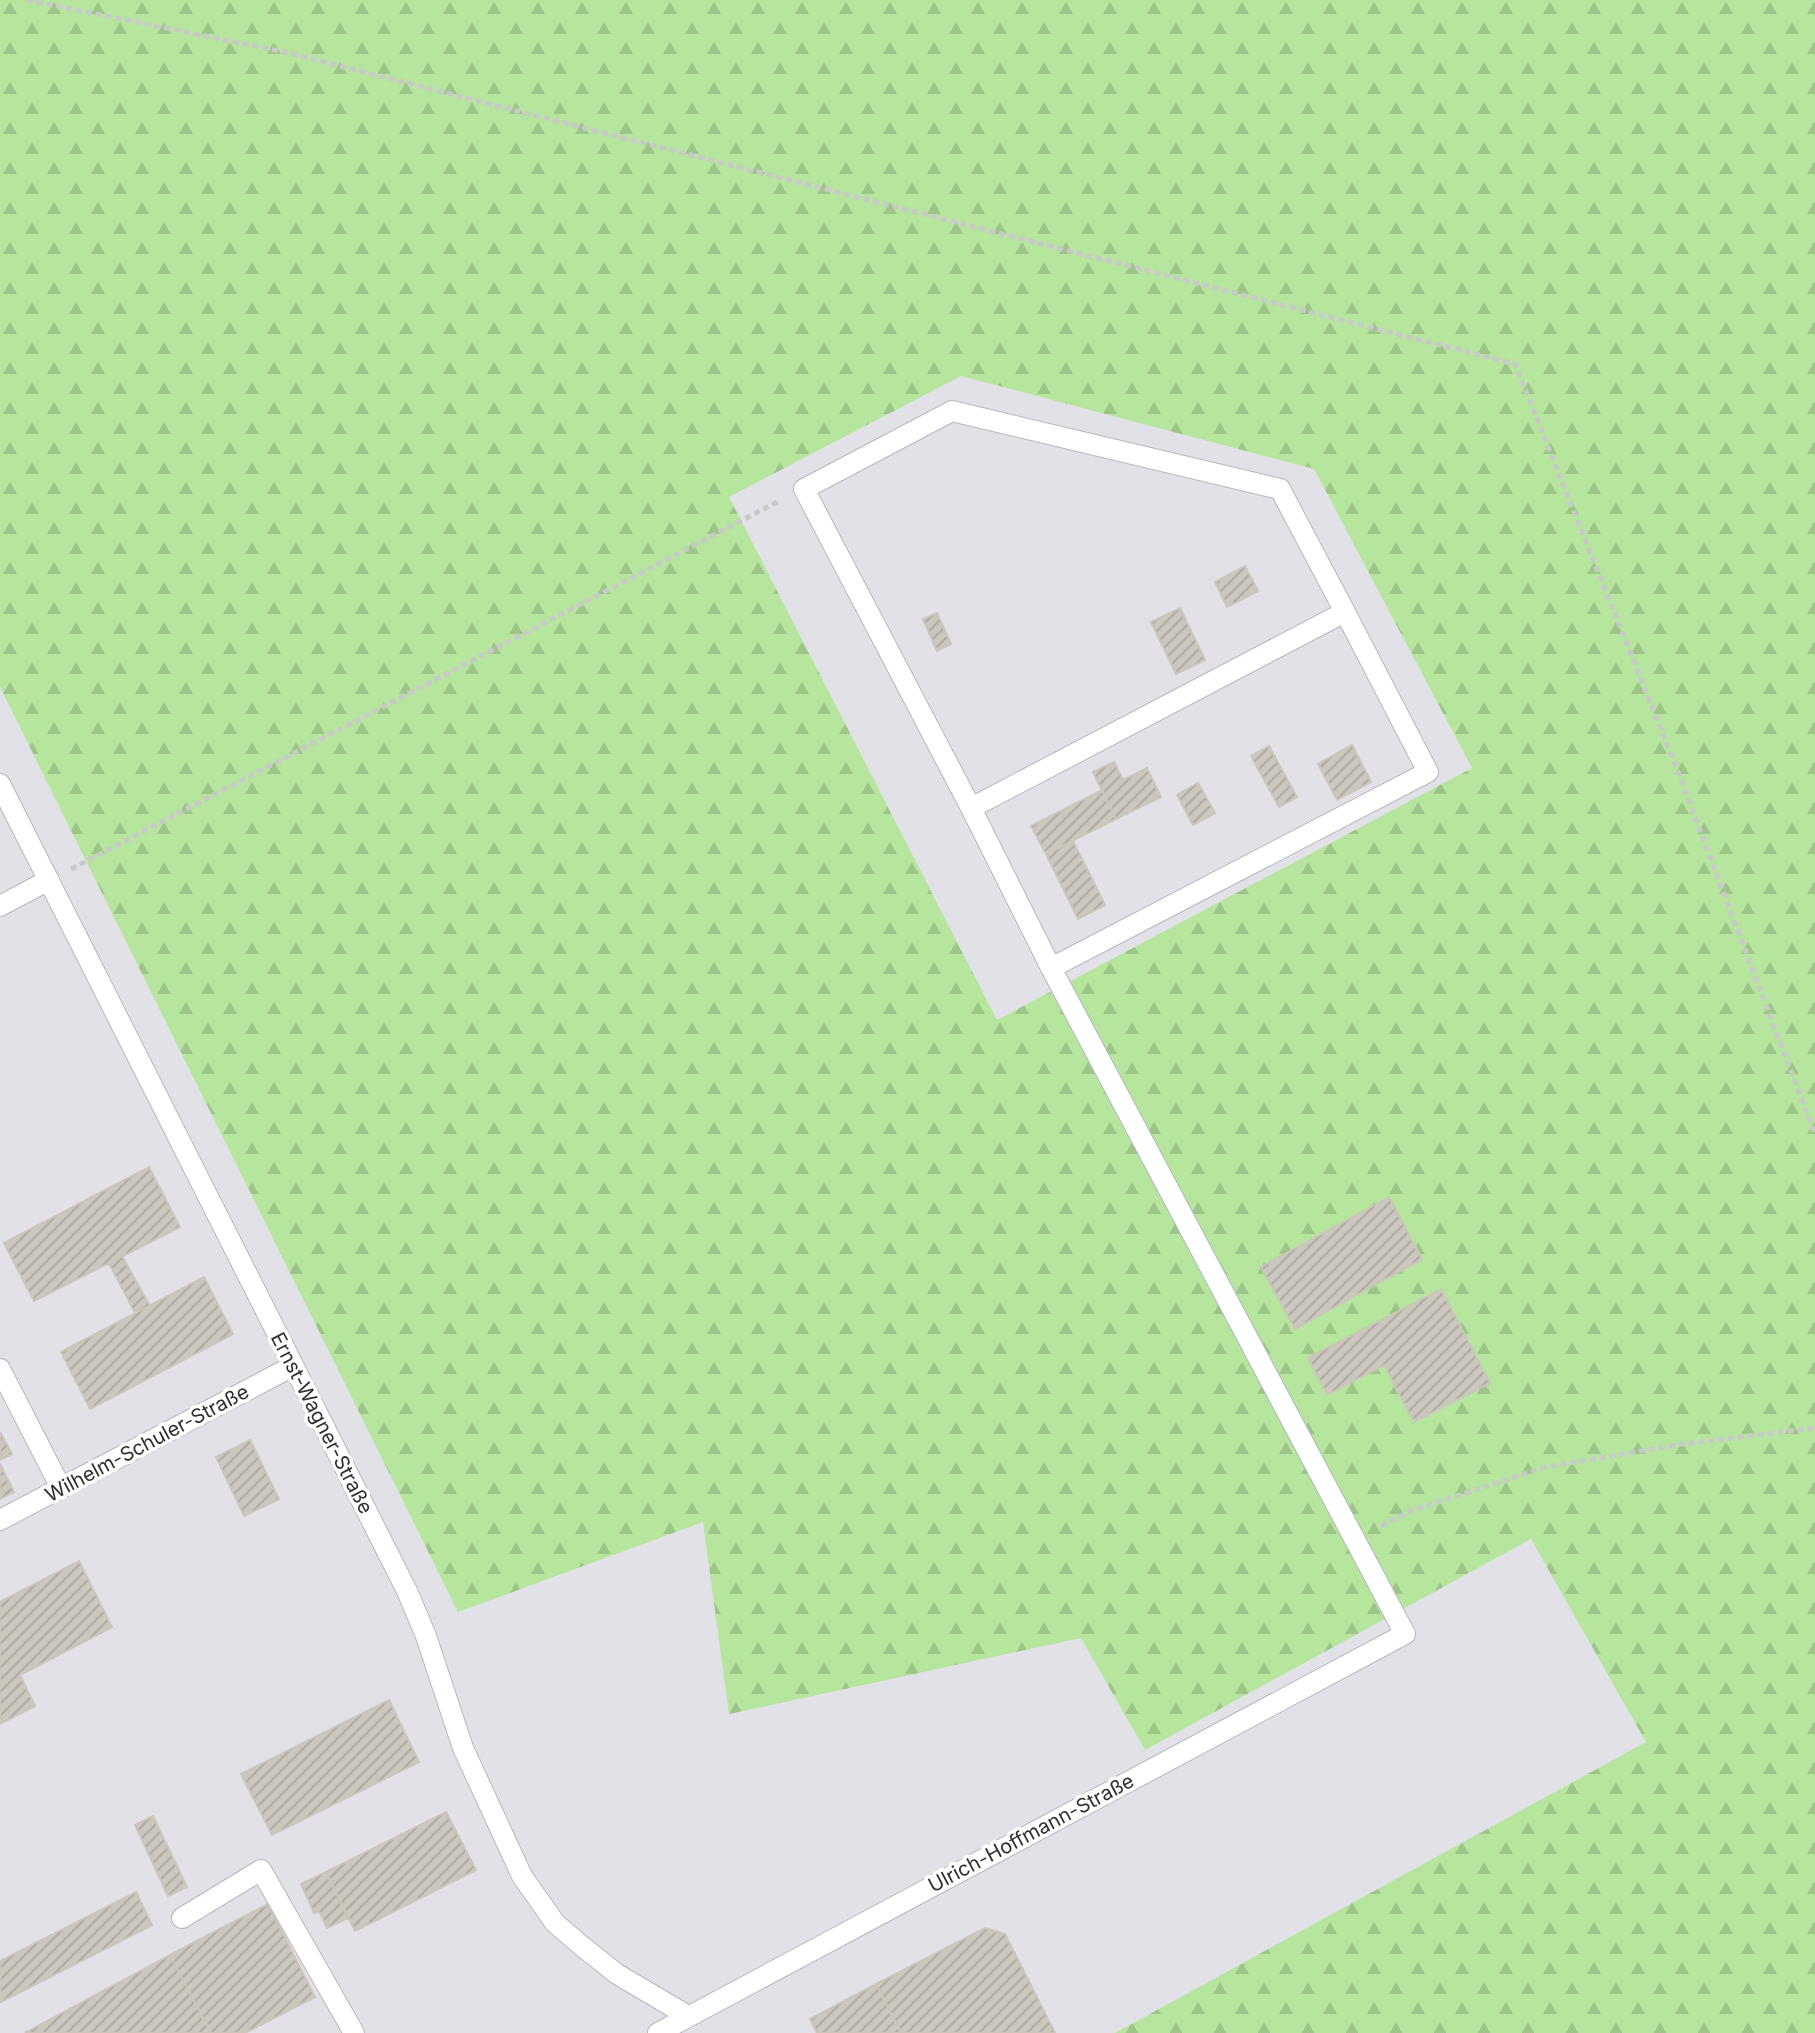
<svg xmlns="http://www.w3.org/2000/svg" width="1815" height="2033" font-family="Inter,sans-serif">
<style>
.industrial{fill:#e3e1e8}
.forest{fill:url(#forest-firs);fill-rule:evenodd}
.building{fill:url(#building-hatch);stroke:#cbc5ba;stroke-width:2}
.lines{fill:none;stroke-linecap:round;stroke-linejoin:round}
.lane-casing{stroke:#b4b7c1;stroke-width:22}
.path{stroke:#c9c9c9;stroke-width:5;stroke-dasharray:6 4;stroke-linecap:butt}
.lane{stroke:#fff;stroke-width:20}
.labels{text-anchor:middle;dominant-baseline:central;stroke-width:7;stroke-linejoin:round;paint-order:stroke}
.street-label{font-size:20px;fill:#2e2e2e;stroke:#fff}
</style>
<defs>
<pattern id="forest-firs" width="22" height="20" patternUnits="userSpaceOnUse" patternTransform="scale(2)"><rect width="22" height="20" fill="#b6e59e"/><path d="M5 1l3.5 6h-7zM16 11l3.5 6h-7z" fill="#9dc588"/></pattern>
<pattern id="building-hatch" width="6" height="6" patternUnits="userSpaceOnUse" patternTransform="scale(2)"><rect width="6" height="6" fill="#cbc7bf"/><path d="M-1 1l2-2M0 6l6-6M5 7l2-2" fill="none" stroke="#afaba4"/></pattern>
</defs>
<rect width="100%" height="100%" fill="#efe9e1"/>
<!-- industrial -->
<path class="industrial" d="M0 72 961 376 1314 469 1472 768 1815 1692 1224 2033H0Z"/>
<!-- forest -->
<path class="forest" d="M0 0H1815V2033H1115L1646 1742 1531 1539 1145 1750 1081 1638 729 1714 703 1522 458 1612 0 687ZM961 376 1314 469 1472 768 997 1020 729 497Z"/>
<!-- building -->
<path class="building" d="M1245 566 1258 591 1227 607 1215 582Z
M1180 608 1205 660 1176 674 1151 622Z
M937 613 951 644 937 651 923 619Z
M1352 745 1371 782 1337 800 1318 764Z
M1269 746 1297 797 1279 807 1251 756Z
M1114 762 1123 780 1147 768 1161 797 1116 819 1093 772Z
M1198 783 1215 813 1193 825 1177 795Z
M1102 790 1116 819 1046 854 1031 826Z
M1073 841 1105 905 1078 919 1046 854Z
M149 1167 180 1227 34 1301 4 1243Z
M1389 1197 1422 1259 1295 1329 1261 1267Z
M122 1256 150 1306 135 1313 109 1263Z
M204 1277 233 1334 90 1409 61 1352Z
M1441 1289 1490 1383 1414 1422 1384 1365 1327 1395 1308 1358Z
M0 1432 12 1454 0 1460Z
M250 1440 279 1499 244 1516 216 1457Z
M0 1464 14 1492 0 1499Z
M79 1561 112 1627 20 1675 35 1706 0 1724V1602Z
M389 1700 419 1762 272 1835 241 1774Z
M446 1812 476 1870 355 1931 326 1872Z
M153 1816 187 1887 168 1896 135 1825Z
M326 1872 348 1918 327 1928 319 1911 314 1913 301 1884Z
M136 1892 152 1925 1 2002 0 1961Z
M268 1904 315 1997 245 2033H211L170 1955Z
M985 1928 1005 1934 1055 2033H901L876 1984Z
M170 1955 211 2033H25Z
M876 1984 901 2033H817L810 2019Z"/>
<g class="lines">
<defs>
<path id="lane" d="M0 784 407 1591 426 1636 463 1748 522 1876 555 1923 583 1947 617 1974 688 2016
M971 808 1345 612 1428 772 1051 968
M0 906 49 880
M0 1369 61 1488
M0 1520 293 1366
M182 1918 261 1870 354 2033
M658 2033 1405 1634 1051 968 971 808 804 489 952 411 1280 489 1345 612"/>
</defs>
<!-- lane casing -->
<use href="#lane" class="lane-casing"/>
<!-- path -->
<path class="path" d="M27 0 285 52 1515 364 1678 772 1815 1135
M71 869 779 501
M1381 1526 1413 1510 1546 1467 1682 1444 1815 1428"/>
<!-- lane -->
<use href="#lane" class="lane"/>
</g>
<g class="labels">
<!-- street labels -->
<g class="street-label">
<text transform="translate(322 1423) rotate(63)">Ernst-Wagner-Straße</text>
<text transform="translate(147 1443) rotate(-28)">Wilhelm-Schuler-Straße</text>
<text transform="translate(1031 1833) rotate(-28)">Ulrich-Hoffmann-Straße</text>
</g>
</g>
</svg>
